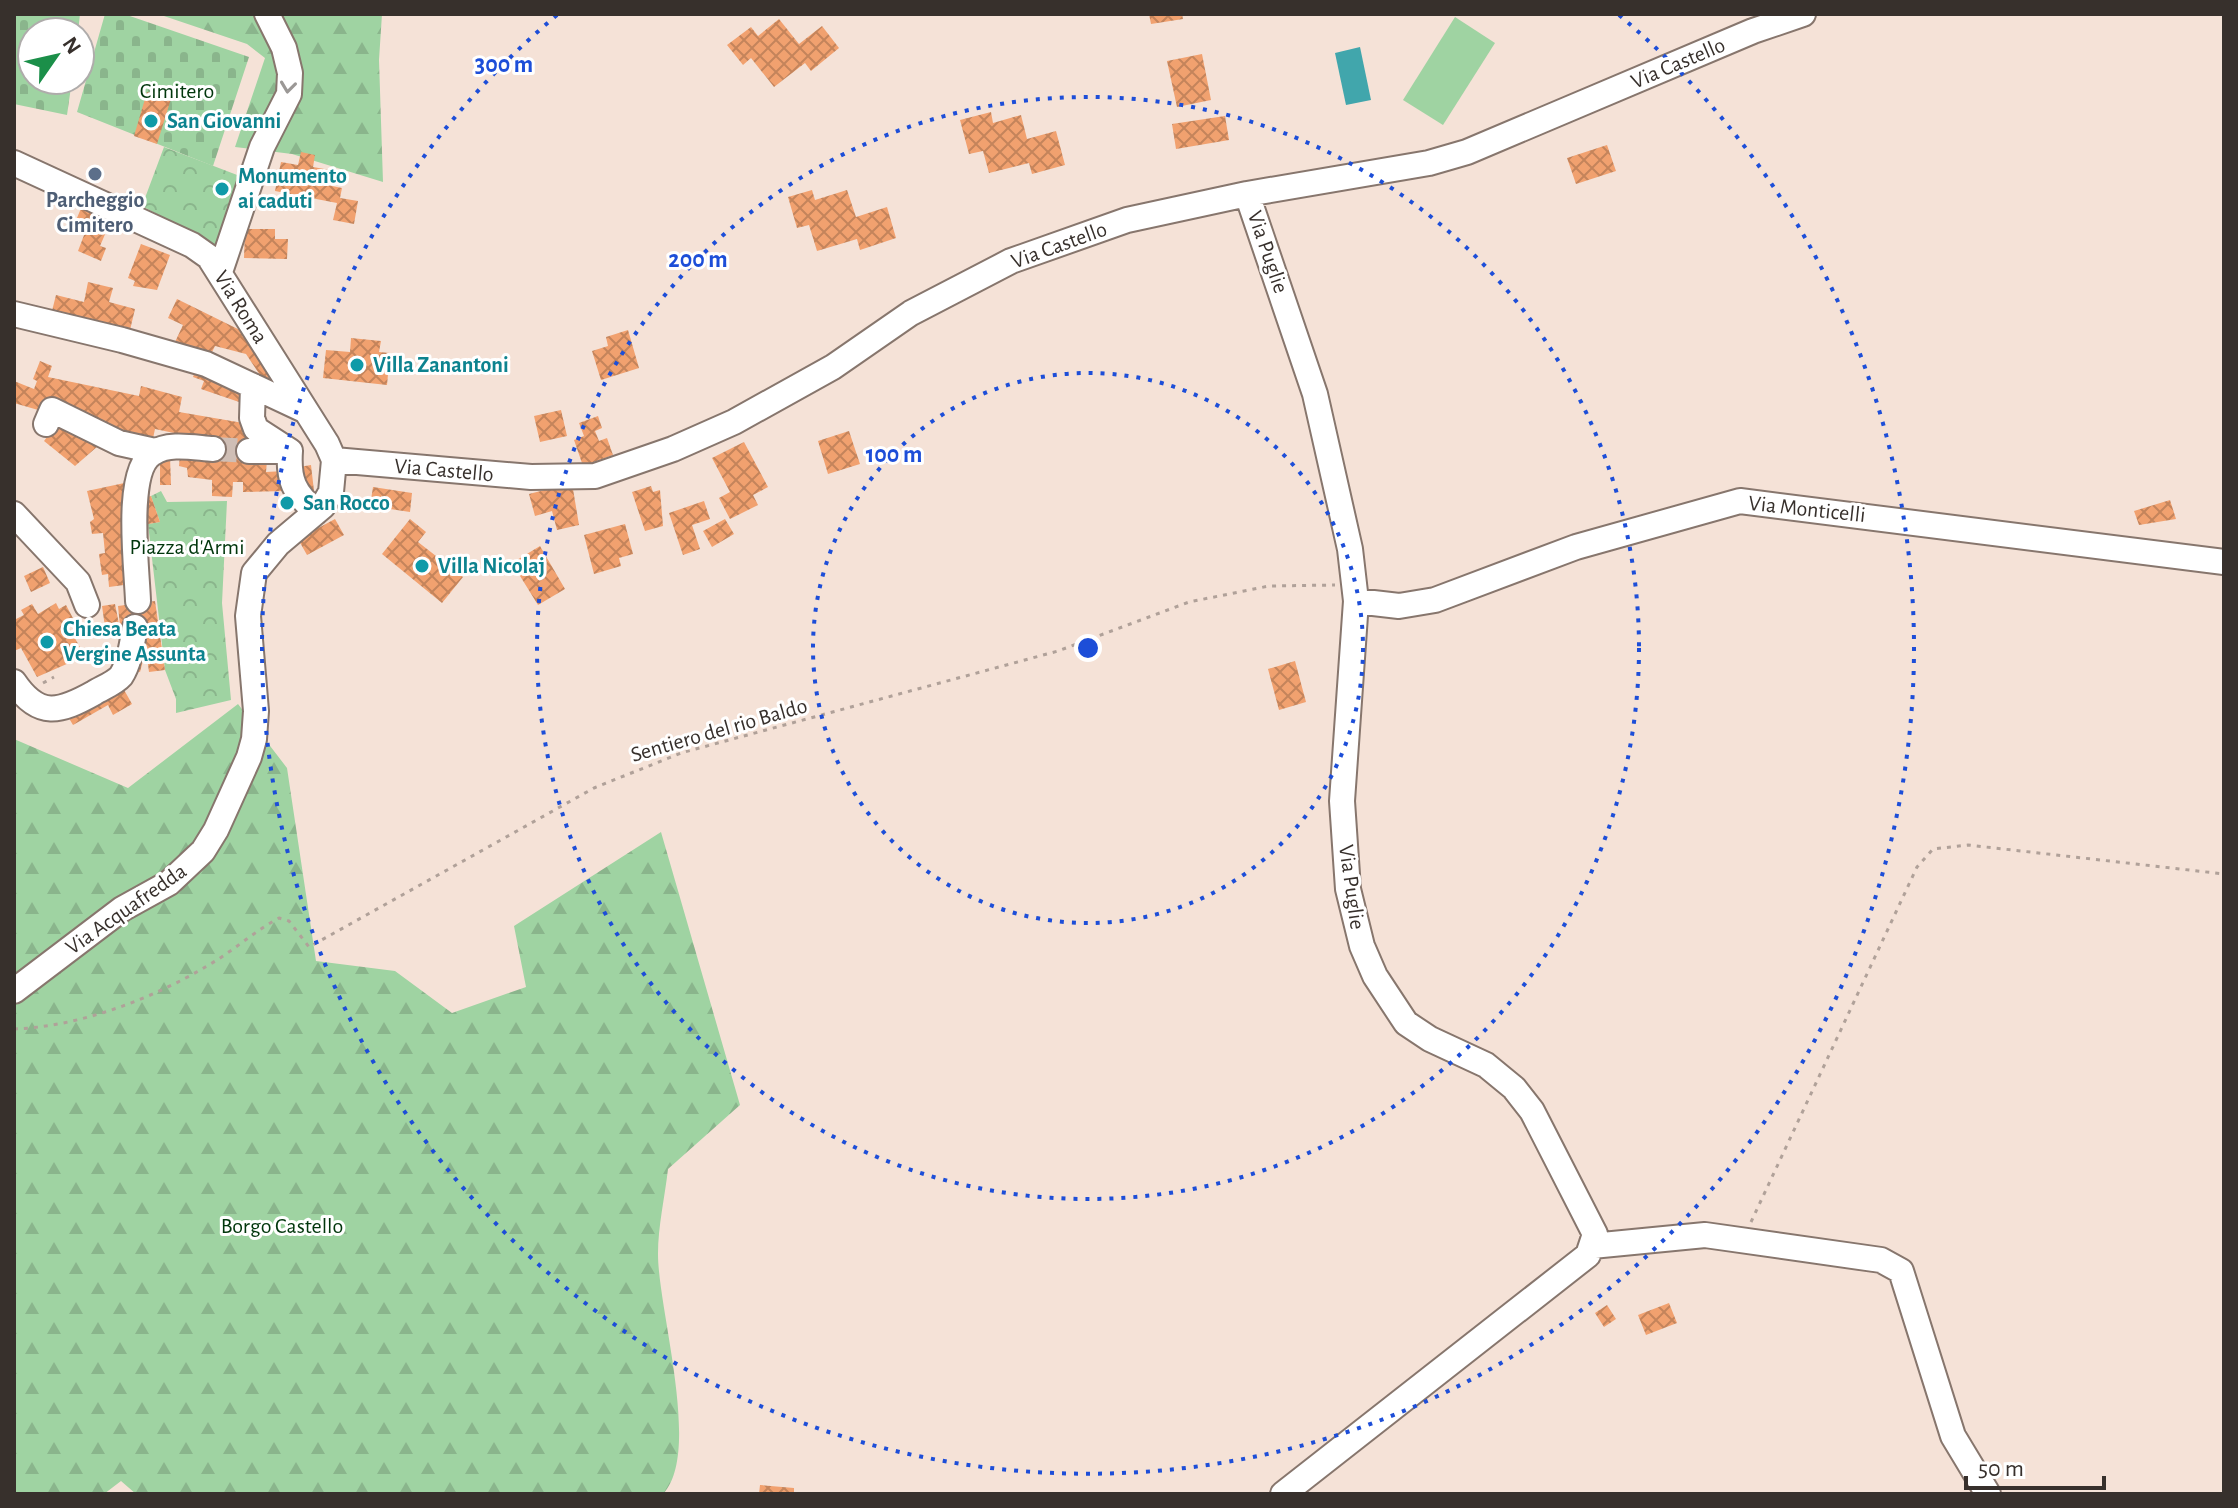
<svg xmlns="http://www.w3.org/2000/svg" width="2238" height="1508" font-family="'Alegreya Sans',sans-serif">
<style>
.forest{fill:url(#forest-firs)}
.cemetery{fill:url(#cemetery-stones)}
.park{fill:url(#park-crowns)}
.pitch{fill:#9fd3a2}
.water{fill:#41a6ac}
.building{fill:url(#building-cross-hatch)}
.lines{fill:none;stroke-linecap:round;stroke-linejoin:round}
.minor-tunnel{stroke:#cfbeb5;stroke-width:24;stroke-dasharray:24 12;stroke-linecap:butt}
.minor-casing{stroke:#87766d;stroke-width:28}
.path{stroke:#b0a199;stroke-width:3;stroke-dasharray:4 6;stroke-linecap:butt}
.minor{stroke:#fff;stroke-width:24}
.oneway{stroke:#9b9896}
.ring{fill:none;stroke:#1d4ed8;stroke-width:4;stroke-dasharray:4 8}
.culture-dot{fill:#0f9aa8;stroke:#fff;stroke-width:3}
.service-dot{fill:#5c6f8a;stroke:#fff;stroke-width:3}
.labels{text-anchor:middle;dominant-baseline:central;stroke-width:6;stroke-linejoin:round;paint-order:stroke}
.street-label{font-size:22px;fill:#37302c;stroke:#fff}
.park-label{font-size:22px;fill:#01360c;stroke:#fff}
.culture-label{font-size:22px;font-weight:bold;fill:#0d838f;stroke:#fff;text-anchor:start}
.service-label{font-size:22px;font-weight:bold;fill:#4e5e75;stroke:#fff}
.centre{fill:#1d4ed8;stroke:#fff;stroke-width:4}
.ring-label{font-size:24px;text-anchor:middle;font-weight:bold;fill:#1d4ed8;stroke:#fff;stroke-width:6;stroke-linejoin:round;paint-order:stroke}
</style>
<defs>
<pattern id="forest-firs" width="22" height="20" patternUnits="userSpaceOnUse" patternTransform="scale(2)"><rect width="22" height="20" fill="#9fd3a2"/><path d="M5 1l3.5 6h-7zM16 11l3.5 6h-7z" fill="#8ab58c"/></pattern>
<pattern id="cemetery-stones" width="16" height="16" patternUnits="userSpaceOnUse" patternTransform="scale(2)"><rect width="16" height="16" fill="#9fd3a2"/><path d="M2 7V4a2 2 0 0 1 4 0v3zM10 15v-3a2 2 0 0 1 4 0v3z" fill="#8ab58c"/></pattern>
<pattern id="park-crowns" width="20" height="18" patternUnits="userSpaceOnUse" patternTransform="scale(2)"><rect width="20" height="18" fill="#9fd3a2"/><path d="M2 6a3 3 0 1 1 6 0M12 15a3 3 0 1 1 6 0" fill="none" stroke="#8ab58c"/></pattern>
<pattern id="building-cross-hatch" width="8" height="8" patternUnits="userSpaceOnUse" patternTransform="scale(2)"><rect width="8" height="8" fill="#f1a16f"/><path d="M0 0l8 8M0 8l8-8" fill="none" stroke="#c4845b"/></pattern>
</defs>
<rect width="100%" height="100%" fill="#f5e2d7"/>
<!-- forest -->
<path class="forest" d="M158 14H382L379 60 383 182 292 154 235 147 265 58 247 44Z
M238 704 287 768 316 961 395 971 452 1013 526 987 514 926 661 832 740 1105 668 1169C665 1196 658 1226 658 1254 658 1310 702 1453 663 1494H136L121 1481 104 1494H14V739L128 788Z"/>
<!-- cemetery -->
<path class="cemetery" d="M14 14H80L78 32H32V80H72L67 115 14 104Z
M105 14H124L249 57 213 166 77 112Z"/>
<!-- park -->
<path class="park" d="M164 147 245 178 220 256 205 240 142 206Z
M161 491 167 502 227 501 222 603 231 700 176 713V699L165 670 148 524 160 522 151 496Z"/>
<!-- pitch -->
<path class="pitch" d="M1455 17 1495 43 1443 125 1403 100Z"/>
<!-- water -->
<path class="water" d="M1360 47 1371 100 1346 105 1335 53Z"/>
<!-- building -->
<path class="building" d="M1149 14H1182L1183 19 1151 24Z
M779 19 799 44 822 26 839 48 811 71 805 63 774 87 751 58 743 65 727 45 751 27 758 36Z
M1202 54 1211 100 1177 107 1167 61Z
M147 92 171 99 157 144 134 136Z
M991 112 993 123 1021 115 1027 139 1056 131 1065 165 1032 174 1029 163 989 173 983 151 969 154 960 120Z
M1225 116 1229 140 1176 149 1172 124Z
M1607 145 1616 171 1576 184 1567 158Z
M301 152 315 155 313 167 330 170 327 185 342 188 340 198 358 201 354 224 333 220 337 203 275 191 281 162 298 165Z
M812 190 815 200 847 190 856 217 887 207 896 238 860 250 857 239 817 251 809 225 797 228 788 197Z
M82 206 112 218 100 246 106 248 101 261 78 251 86 230 74 225Z
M245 229H275V239H288L287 259 244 258Z
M141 244 170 255 157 290 133 286 135 281 128 278Z
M88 282 113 288 109 302 135 309 130 330 52 311 56 295 84 302Z
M177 299 250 335 275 374 264 381 246 354 215 346 209 358 175 342 183 325 168 318Z
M628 330 639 368 601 380 592 351 608 346 606 337Z
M351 338 381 341 379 352 390 353 387 385 323 378 326 350 350 352Z
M40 361 52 366 48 377 139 396 141 386 182 397 179 412 249 424 242 461H267L266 472 285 471V491L243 492V482H233L232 497 212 496V480L188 477 187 468 179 466 180 454 174 433 155 429 152 443 14 403V381L34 389 37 381 33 379Z
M196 369 245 386 239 402 201 389 204 381 193 377Z
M561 410 567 436 540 442 534 416Z
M63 416 106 439 75 466 44 441Z
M598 416 602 428 595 431 599 441 607 438 613 455 583 466 574 440 584 436 579 423Z
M849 431 860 464 828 474 818 441Z
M744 442 768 487 753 495 758 505 730 519 719 498 730 492 712 458Z
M160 457H170L171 485H160Z
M311 465 314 491 301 492 299 467Z
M129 482 131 584 109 587 108 574 102 575 99 554 105 553 103 533 92 534 90 522 94 519 87 491Z
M572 483 579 525 557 530 552 511 535 516 529 494Z
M651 486 653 492 660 490 663 526 645 531 632 492Z
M373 487 412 493 410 512 370 506Z
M151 496 160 522 148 524 143 498Z
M2170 500 2176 519 2139 525 2134 511Z
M704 501 710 519 692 525 700 549 683 555 669 513Z
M335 519 344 535 307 555 298 539Z
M410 519 426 532 418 542 463 577 442 603 382 554Z
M725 519 734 534 712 547 703 531Z
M625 524 633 554 619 558 621 566 594 574 584 535Z
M540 546 565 589 538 605 512 563Z
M43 567 50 583 31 592 24 576Z
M155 601 165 670 149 672 147 657H144L140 672 126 668 137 625 120 626 118 606Z
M56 603 59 609 66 605 75 622 68 626 85 656 37 677 21 648 14 651V620L24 615 21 610 32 604 38 614Z
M115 604 119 624 105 627 102 606Z
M1295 661 1306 702 1279 710 1268 669Z
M118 679 132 704 113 715 108 705 73 725 64 710Z
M1669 1303 1677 1323 1646 1335 1638 1315Z
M1607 1305 1616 1319 1604 1327 1595 1313Z
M760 1485 794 1488V1494H759Z"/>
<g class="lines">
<!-- minor-tunnel -->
<path class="minor-tunnel" d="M213 449 249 451"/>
<defs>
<path id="minor" d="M14 163 192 245 209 257 327 444 334 460 331 492 323 506 278 544 254 573 248 616 256 711 254 739 249 757 216 830 203 851 169 883 122 909 14 991
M1247 194 1315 394 1350 549 1356 601 1342 801 1348 889 1362 946 1375 976 1406 1023 1430 1039 1486 1065 1514 1088 1532 1111 1595 1234 1588 1255 1283 1494
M220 272 262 147 289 94 290 73 284 48 267 14
M14 314 122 340 206 364 304 410
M253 386 252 418 256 429 290 451C288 480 294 493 316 512
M46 424 52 410 119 443 155 451
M249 451H288
M334 460 531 477 595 476 673 449 734 422 833 367 911 313 1011 261 1127 220 1247 194 1429 163 1467 152 1753 31 1803 14
M14 514 78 582 87 605
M138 601C137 568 124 470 153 453 169 442 195 448 213 449
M1356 601 1399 606 1435 600 1576 547 1740 501 2224 562
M14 682C39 719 60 712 94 693 102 688 115 683 121 676 130 662 132 643 135 627
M1592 1246 1705 1235 1881 1260 1901 1271 1953 1436 1988 1494"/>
</defs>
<!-- minor casing -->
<use href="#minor" class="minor-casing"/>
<!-- path -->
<path class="path" d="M43 683 54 677
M14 1029C78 1027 152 999 207 966 232 952 253 932 279 918L289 921 309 947 594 788 681 753 1058 651 1189 602 1269 586 1335 585
M1751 1222 1917 867 1933 849 1968 845 2224 874"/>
<!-- minor -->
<use href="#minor" class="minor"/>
</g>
<!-- one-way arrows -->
<defs><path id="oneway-chevron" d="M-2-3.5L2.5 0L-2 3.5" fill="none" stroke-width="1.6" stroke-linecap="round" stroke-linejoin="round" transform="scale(2)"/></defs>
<use class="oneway" href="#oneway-chevron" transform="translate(288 87) rotate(97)"/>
<!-- distance rings -->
<g class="ring">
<circle cx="1088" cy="648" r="275"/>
<circle cx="1088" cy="648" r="551"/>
<path d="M1619 15A826 826 0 1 1 557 15"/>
</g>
<!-- markers -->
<g class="culture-dot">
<circle cx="151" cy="121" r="8"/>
<circle cx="222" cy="189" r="8"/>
<circle cx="357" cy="365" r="8"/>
<circle cx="287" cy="503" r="8"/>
<circle cx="422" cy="566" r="8"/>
<circle cx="47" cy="642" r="8"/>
</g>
<circle class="service-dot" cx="95" cy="174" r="8"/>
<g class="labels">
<!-- street labels -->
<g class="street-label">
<text transform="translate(1678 63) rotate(-23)">Via Castello</text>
<text transform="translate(1059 245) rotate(-20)">Via Castello</text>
<text transform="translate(1268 252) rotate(71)">Via Puglie</text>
<text transform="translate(241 307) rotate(58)">Via Roma</text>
<text transform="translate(444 470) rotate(5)">Via Castello</text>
<text transform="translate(1807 509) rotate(6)">Via Monticelli</text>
<text transform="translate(719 730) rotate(-16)">Sentiero del rio Baldo</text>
<text transform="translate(1352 887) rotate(82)">Via Puglie</text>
<text transform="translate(126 909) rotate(-35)">Via Acquafredda</text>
</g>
<!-- park labels -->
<g class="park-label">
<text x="177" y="91">Cimitero</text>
<text x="187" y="547">Piazza d'Armi</text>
<text x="282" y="1226">Borgo Castello</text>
</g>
<!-- culture labels -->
<g class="culture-label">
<text x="167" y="121">San Giovanni</text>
<text x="238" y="176">Monumento<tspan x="238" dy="25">ai caduti</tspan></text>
<text x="373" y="365">Villa Zanantoni</text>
<text x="303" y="503">San Rocco</text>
<text x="438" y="566">Villa Nicolaj</text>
<text x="63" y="629">Chiesa Beata<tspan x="63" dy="25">Vergine Assunta</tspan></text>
</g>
<!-- service labels -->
<g class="service-label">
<text x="95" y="200">Parcheggio<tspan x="95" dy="25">Cimitero</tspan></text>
</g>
</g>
<circle cx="1088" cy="648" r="12" class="centre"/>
<g class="ring-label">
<text x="504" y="72">300 m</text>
<text x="698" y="267">200 m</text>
<text x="894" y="462">100 m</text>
</g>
<!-- border -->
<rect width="2238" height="1508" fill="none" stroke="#37302c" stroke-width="32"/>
<!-- north arrow -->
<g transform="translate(56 56) rotate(56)"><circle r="38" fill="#ffffff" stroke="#afacab" stroke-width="2"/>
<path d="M0-6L14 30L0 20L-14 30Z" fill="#1b8f49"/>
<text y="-12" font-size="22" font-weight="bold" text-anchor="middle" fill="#37302c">N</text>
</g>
<!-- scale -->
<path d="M1966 1476v12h138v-12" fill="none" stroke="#37302c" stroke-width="4"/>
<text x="1978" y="1476" font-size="24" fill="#37302c" stroke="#ffffff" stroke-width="6" paint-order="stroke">50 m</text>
</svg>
